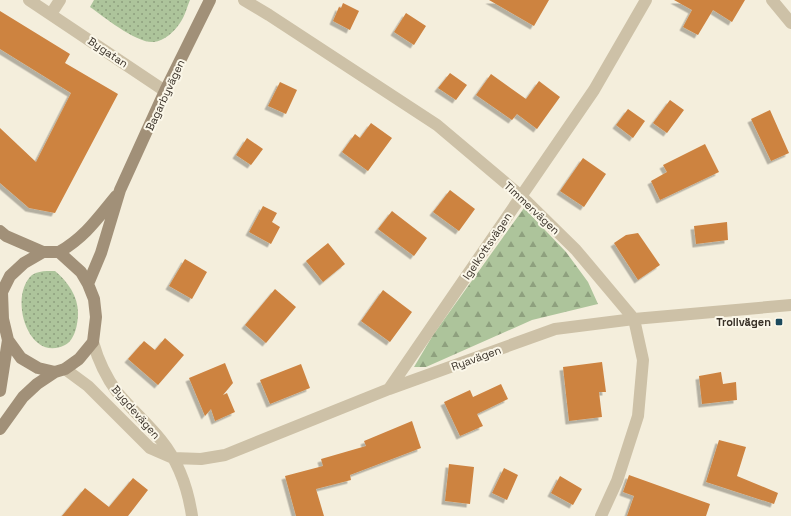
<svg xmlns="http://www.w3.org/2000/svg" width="791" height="516" font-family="'Space Grotesk',sans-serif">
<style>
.grass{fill:url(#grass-dots)}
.forest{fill:url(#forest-firs)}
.building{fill:#cd8341;filter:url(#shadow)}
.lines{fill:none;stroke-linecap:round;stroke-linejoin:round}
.street{stroke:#cdc1a7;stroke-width:12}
.secondary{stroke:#a19078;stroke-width:12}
.poi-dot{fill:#1b495d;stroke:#fbf7e9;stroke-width:1.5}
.labels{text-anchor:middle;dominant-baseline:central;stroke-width:4;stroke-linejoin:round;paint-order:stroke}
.street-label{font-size:11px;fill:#393128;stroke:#fbf7e9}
.poi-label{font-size:11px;font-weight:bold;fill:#393128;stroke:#fbf7e9;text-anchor:end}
</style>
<defs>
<pattern id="grass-dots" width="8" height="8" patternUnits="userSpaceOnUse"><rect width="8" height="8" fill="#adc49b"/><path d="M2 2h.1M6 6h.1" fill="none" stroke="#8ea07e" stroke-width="1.8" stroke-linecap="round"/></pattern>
<pattern id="forest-firs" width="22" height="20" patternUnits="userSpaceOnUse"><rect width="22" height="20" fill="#adc49b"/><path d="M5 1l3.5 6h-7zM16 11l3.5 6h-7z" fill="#8ea07e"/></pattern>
<filter id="shadow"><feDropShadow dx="-3.5" dy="3.5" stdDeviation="0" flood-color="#0004"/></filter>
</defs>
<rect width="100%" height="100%" fill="#f4eedc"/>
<!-- grass -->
<path class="grass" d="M94 0H190C187 7 185 16 180 23 175 31 164 41 154 42 137 44 103 16 90 7Z
M47 271H55C68 282 78 296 78 313 78 324 75 340 65 345 28 364 8 296 32 275 37 272 42 271 47 271Z"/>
<!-- forest -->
<path class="forest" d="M524 208 566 252 588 282 598 304 532 320 426 367H414L433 335Z"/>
<!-- building -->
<path class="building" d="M489 0H549L534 26Z
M674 0H745L732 22 713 10 698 35 683 27 692 10Z
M343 3 359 11 350 30 333 21 339 7 341 8Z
M0 11 70 54 65 63 118 94 55 213 29 208 0 183V128L36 162 71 93 0 49Z
M406 13 426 26 414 45 394 32Z
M450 73 467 85 456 100 438 88Z
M491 74 526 99 539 81 560 97 537 129 517 114 512 120 476 95Z
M280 82 297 90 286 114 268 106Z
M670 100 684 110 667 133 653 123Z
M628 109 645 121 633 138 616 125Z
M770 110 789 153 771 161 751 119Z
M371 123 392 138 368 171 342 152 355 134 360 138Z
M247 138 263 149 251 165 236 155Z
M705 144 719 172 660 200 651 181 667 172 663 165Z
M583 158 606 174 584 207 560 191Z
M450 190 475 209 459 231 433 212Z
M263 206 277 213 272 222 280 227 271 244 249 232Z
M392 211 427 238 414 256 378 229Z
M727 222 728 240 696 244 694 226Z
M638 233 660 265 638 280 614 243 626 235Z
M328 243 345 264 323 282 306 261Z
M185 259 207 272 192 299 169 286Z
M275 289 296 307 266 343 245 325Z
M383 290 412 312 390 342 361 321Z
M165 338 184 355 158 385 128 359 144 341 155 350Z
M602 362 606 392H599L602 417 569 421 563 367Z
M225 363 233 383 223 395 227 393 235 412 215 421 211 409 205 416 189 378Z
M301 364 310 388 270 404 260 380Z
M721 372 723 384 736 382 737 400 702 404 699 376Z
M501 384 508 399 477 414 483 426 460 436 444 402 470 390 473 397Z
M412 421 421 448 350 475 351 480 316 489 324 516H296L285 476 323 466 321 459 366 446 364 441Z
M719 440 746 447 737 476 778 493 774 504 706 482Z
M449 464 474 467 470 504 445 501Z
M504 468 518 475 507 500 492 493Z
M629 475 710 504 706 516H627L634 496 623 492Z
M560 476 582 489 573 505 551 493Z
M133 478 148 490 128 516H62L85 488 109 507Z"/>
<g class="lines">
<!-- street -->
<path class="street" d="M29 0 165 91
M244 0 269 15 437 125 521 196 576 250 634 319 643 360 638 416 617 481 601 516
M772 0 791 23
M51 14 60 0
M93 342C98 360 106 377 117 392 131 409 147 423 161 440 178 461 188 489 192 516
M65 369 88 386 150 448 173 458 201 459 225 455 389 389 555 329 634 319 791 305
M389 389 594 90 646 0"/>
<!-- secondary -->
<path class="secondary" d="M0 231 6 236 43 252
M43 252H59L81 272 88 284 94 299 96 317 93 342 79 359 65 369 55 372 38 368 21 358 8 340 3 319 2 292 10 276 24 263Z
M59 252C85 237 97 219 116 196
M88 284 101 253 120 190 165 91 210 0
M0 391 8 340
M0 429 23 397 37 384 55 372"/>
</g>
<!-- markers -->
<rect class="poi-dot" x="775" y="318" width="8" height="8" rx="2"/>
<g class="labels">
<!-- street labels -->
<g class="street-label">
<text transform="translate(108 52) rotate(34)">Bygatan</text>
<text transform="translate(165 95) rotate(-65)">Bagarbyvägen</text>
<text transform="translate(532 208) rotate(43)">Timmervägen</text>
<text transform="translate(487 246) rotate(-56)">Igelkottsvägen</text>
<text transform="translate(476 358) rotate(-20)">Ryavägen</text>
<text transform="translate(136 412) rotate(49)">Bygdevägen</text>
</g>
<!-- poi labels -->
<g class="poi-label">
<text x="771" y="322">Trollvägen</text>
</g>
</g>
</svg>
